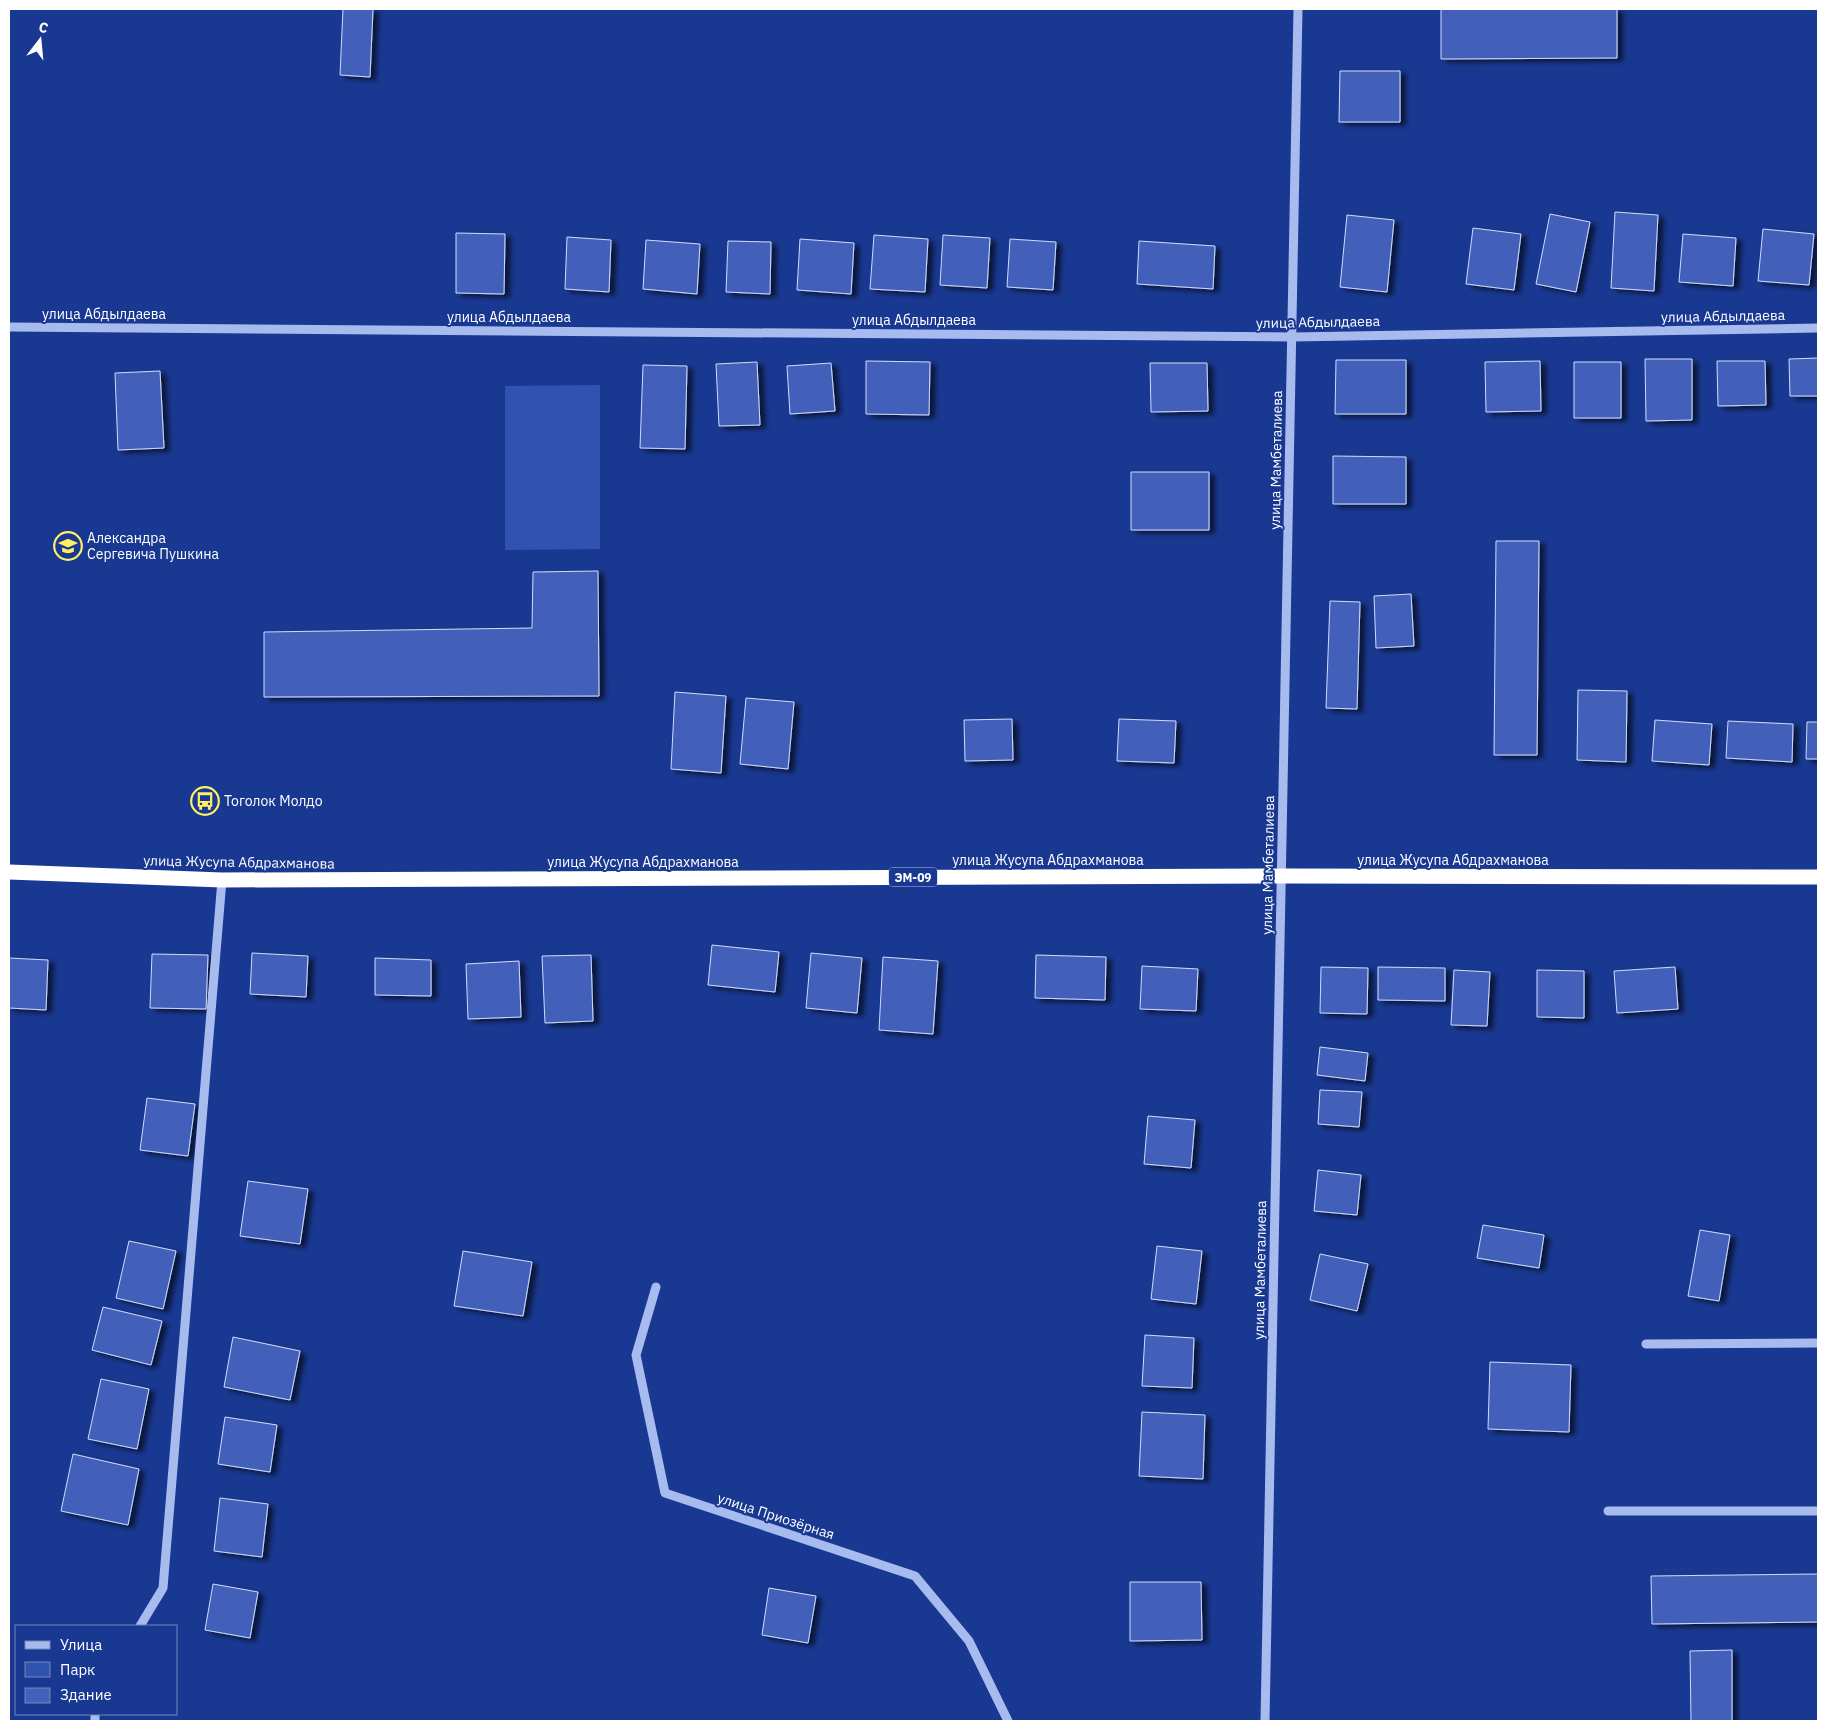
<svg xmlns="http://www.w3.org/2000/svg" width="1827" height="1730" font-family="'IBM Plex Sans',sans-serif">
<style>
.green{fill:#3052b0}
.building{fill:#4261b9;stroke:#cfdbfb;filter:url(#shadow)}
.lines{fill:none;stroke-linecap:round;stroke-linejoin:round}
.minor{stroke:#a8bbef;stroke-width:9}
.highway{stroke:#fff;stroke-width:15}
.labels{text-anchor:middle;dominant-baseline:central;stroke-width:4;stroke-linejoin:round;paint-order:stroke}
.shield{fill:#193891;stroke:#bac3de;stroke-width:1}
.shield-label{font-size:12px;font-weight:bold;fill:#fff}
.street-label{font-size:14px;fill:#fff;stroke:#193891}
.poi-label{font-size:14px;fill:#fff;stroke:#193891;text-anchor:start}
</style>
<defs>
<filter id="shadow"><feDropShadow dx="5.5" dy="3" stdDeviation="2.5" flood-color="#0009"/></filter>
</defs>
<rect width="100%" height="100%" fill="#193891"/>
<!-- green -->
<path class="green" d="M600 385V549L505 550V386Z"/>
<!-- building -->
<path class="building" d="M343 9H373L370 77 340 75Z
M1441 9H1617V58L1441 59Z
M1340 71H1400V122H1339Z
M1615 212 1658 215 1654 291 1611 288Z
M1550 214 1590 222 1576 292 1536 284Z
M1347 215 1394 220 1387 292 1340 287Z
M1473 228 1521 234 1514 290 1466 284Z
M1763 229 1814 234 1809 285 1758 281Z
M456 233 505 234 504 294 456 293Z
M1683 234 1736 238 1733 286 1679 282Z
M874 235 928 239 925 292 870 289Z
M943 235 990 238 987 288 940 285Z
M567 237 611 240 609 292 565 289Z
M800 239 854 243 851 294 797 290Z
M1010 239 1056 242 1053 290 1007 287Z
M646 240 700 244 697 294 643 289Z
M728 241 771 242 770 294 726 292Z
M1139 241 1215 246 1213 289 1137 284Z
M1818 358V396H1790L1789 359Z
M1645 359H1692V420L1646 421Z
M1336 360H1406V414H1335Z
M866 361 930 362 929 415 866 414Z
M1540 361 1541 411 1486 412 1485 362Z
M1717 361H1765L1766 405 1718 406Z
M757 362 760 425 719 426 716 364Z
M1574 362H1621V418H1574Z
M831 363 835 411 790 414 787 366Z
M1150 363H1207L1208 411 1151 412Z
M643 365 687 366 685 449 640 448Z
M160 371 164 448 118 450 115 373Z
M1333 456 1406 457V504H1333Z
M1131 472H1209V530H1131Z
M1496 541H1539L1537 755H1494Z
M598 571 599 696 264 697V632L532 628 533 572Z
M1411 594 1414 646 1376 648 1374 596Z
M1330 601 1360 602 1357 709 1326 708Z
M1578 690 1627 691 1626 762 1577 760Z
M675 692 726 696 721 773 671 769Z
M746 698 794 702 788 769 740 764Z
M1012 719 1013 760 965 761 964 720Z
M1119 719 1176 721 1174 763 1117 761Z
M1655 720 1712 724 1709 765 1652 761Z
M1728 721 1793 724 1792 762 1726 758Z
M1807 722H1818V759H1806Z
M712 945 779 952 775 992 708 985Z
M252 953 308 956 306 997 250 994Z
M811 953 862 958 857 1013 806 1008Z
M152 954 208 955 206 1009 150 1008Z
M591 955 593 1021 545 1023 542 956Z
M1036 955 1106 957 1105 1000 1035 998Z
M883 957 938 961 933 1034 879 1030Z
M9 958 48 960 46 1010 9 1008Z
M375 958 431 960V996L375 995Z
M519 961 521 1017 468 1019 466 964Z
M1142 966 1198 969 1196 1011 1140 1009Z
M1321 967 1368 968 1367 1014 1320 1013Z
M1378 967 1445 968V1001L1378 1000Z
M1675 967 1678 1009 1617 1013 1614 971Z
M1454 970 1490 972 1487 1026 1451 1025Z
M1537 970 1584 971V1018L1537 1017Z
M1320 1047 1368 1053 1365 1081 1317 1075Z
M1320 1090 1362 1092 1359 1127 1318 1124Z
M147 1098 195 1104 188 1156 140 1150Z
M1148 1116 1195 1120 1191 1168 1144 1164Z
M1318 1170 1361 1175 1357 1215 1314 1211Z
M248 1181 308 1189 300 1244 240 1236Z
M1483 1225 1544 1235 1539 1268 1477 1258Z
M1700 1230 1730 1235 1719 1301 1688 1296Z
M129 1241 176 1251 163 1309 116 1298Z
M1157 1246 1202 1251 1196 1304 1151 1299Z
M463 1251 532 1262 523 1316 454 1306Z
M1320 1254 1368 1264 1357 1311 1310 1300Z
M103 1307 162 1321 151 1365 92 1350Z
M1145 1335 1194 1338 1192 1388 1142 1386Z
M233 1337 300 1351 290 1400 224 1387Z
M1490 1362 1571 1365 1569 1432 1488 1429Z
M101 1379 149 1389 137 1449 88 1439Z
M1142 1412 1205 1415 1203 1479 1139 1476Z
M225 1417 277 1425 270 1472 218 1464Z
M73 1454 139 1469 128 1525 61 1511Z
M220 1498 268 1504 262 1557 214 1551Z
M1818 1574V1622L1652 1624 1651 1576Z
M1130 1582H1201L1202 1640 1130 1641Z
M213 1584 258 1592 250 1638 205 1630Z
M769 1588 816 1596 808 1643 762 1635Z
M1732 1650V1721H1691L1690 1651Z"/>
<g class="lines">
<!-- minor -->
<path class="minor" d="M9 327 1292 337 1818 328
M656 1287 636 1355 665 1493 915 1576 969 1641 1008 1721
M1646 1344 1818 1343
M1608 1511H1818
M140 1626 163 1588 222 880
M95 1721V1714
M1265 1721 1298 9"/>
<!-- highway -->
<path class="highway" d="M9 872 222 880 1282 876 1818 877"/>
</g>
<!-- icons -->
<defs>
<symbol id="school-ring" viewBox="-11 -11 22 22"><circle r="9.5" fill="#193891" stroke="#ffef66" stroke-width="1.5"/><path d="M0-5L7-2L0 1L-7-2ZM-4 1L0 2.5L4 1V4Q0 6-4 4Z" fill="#ffef66"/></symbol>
<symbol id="bus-ring" viewBox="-11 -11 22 22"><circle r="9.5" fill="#193891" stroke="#ffef66" stroke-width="1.5"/><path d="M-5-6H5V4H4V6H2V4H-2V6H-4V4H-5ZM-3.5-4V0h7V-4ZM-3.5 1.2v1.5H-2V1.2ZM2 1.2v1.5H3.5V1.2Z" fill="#ffef66"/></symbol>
</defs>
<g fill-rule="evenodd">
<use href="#school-ring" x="52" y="530" width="32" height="32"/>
<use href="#bus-ring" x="189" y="785" width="32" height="32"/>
</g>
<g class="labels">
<!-- shield labels -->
<rect class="shield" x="889" y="867.5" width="48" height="19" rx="4"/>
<g class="shield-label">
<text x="913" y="877">ЭМ-09</text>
</g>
<!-- street labels -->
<g class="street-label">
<text x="104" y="314">улица Абдылдаева</text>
<text transform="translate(1723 316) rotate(-1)">улица Абдылдаева</text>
<text x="509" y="317">улица Абдылдаева</text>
<text x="914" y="320">улица Абдылдаева</text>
<text transform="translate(1318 322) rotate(-1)">улица Абдылдаева</text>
<text transform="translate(1276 460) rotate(-89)">улица Мамбеталиева</text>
<text x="1048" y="860">улица Жусупа Абдрахманова</text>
<text x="1453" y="860">улица Жусупа Абдрахманова</text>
<text transform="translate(239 862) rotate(1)">улица Жусупа Абдрахманова</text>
<text x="643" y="862">улица Жусупа Абдрахманова</text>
<text transform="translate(1268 865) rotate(-89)">улица Мамбеталиева</text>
<text transform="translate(1260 1270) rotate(-89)">улица Мамбеталиева</text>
<text transform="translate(776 1516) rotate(18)">улица Приозёрная</text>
</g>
<!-- poi labels -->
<g class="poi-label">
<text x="87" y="538">Александра<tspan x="87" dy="16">Сергевича Пушкина</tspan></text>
<text x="224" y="801">Тоголок Молдо</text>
</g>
</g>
<!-- border -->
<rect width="1827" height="1730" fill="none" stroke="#ffffff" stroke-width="20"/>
<!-- legend -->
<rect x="15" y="1625" width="162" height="90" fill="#193891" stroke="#7588bd"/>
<rect x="25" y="1641" width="25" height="8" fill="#a8bbef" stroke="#7588bd"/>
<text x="60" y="1650" font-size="15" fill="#ffffff">Улица</text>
<rect x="25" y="1662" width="25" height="15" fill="#3052b0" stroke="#7588bd"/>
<text x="60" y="1675" font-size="15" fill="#ffffff">Парк</text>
<rect x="25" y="1688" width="25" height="15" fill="#4261b9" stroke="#7588bd"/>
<text x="60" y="1700" font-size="15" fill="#ffffff">Здание</text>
<!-- north arrow -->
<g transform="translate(40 40) rotate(16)" stroke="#193891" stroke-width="4" paint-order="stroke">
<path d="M0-4L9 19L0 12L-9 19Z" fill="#ffffff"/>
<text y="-8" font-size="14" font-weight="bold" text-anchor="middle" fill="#ffffff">С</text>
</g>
</svg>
